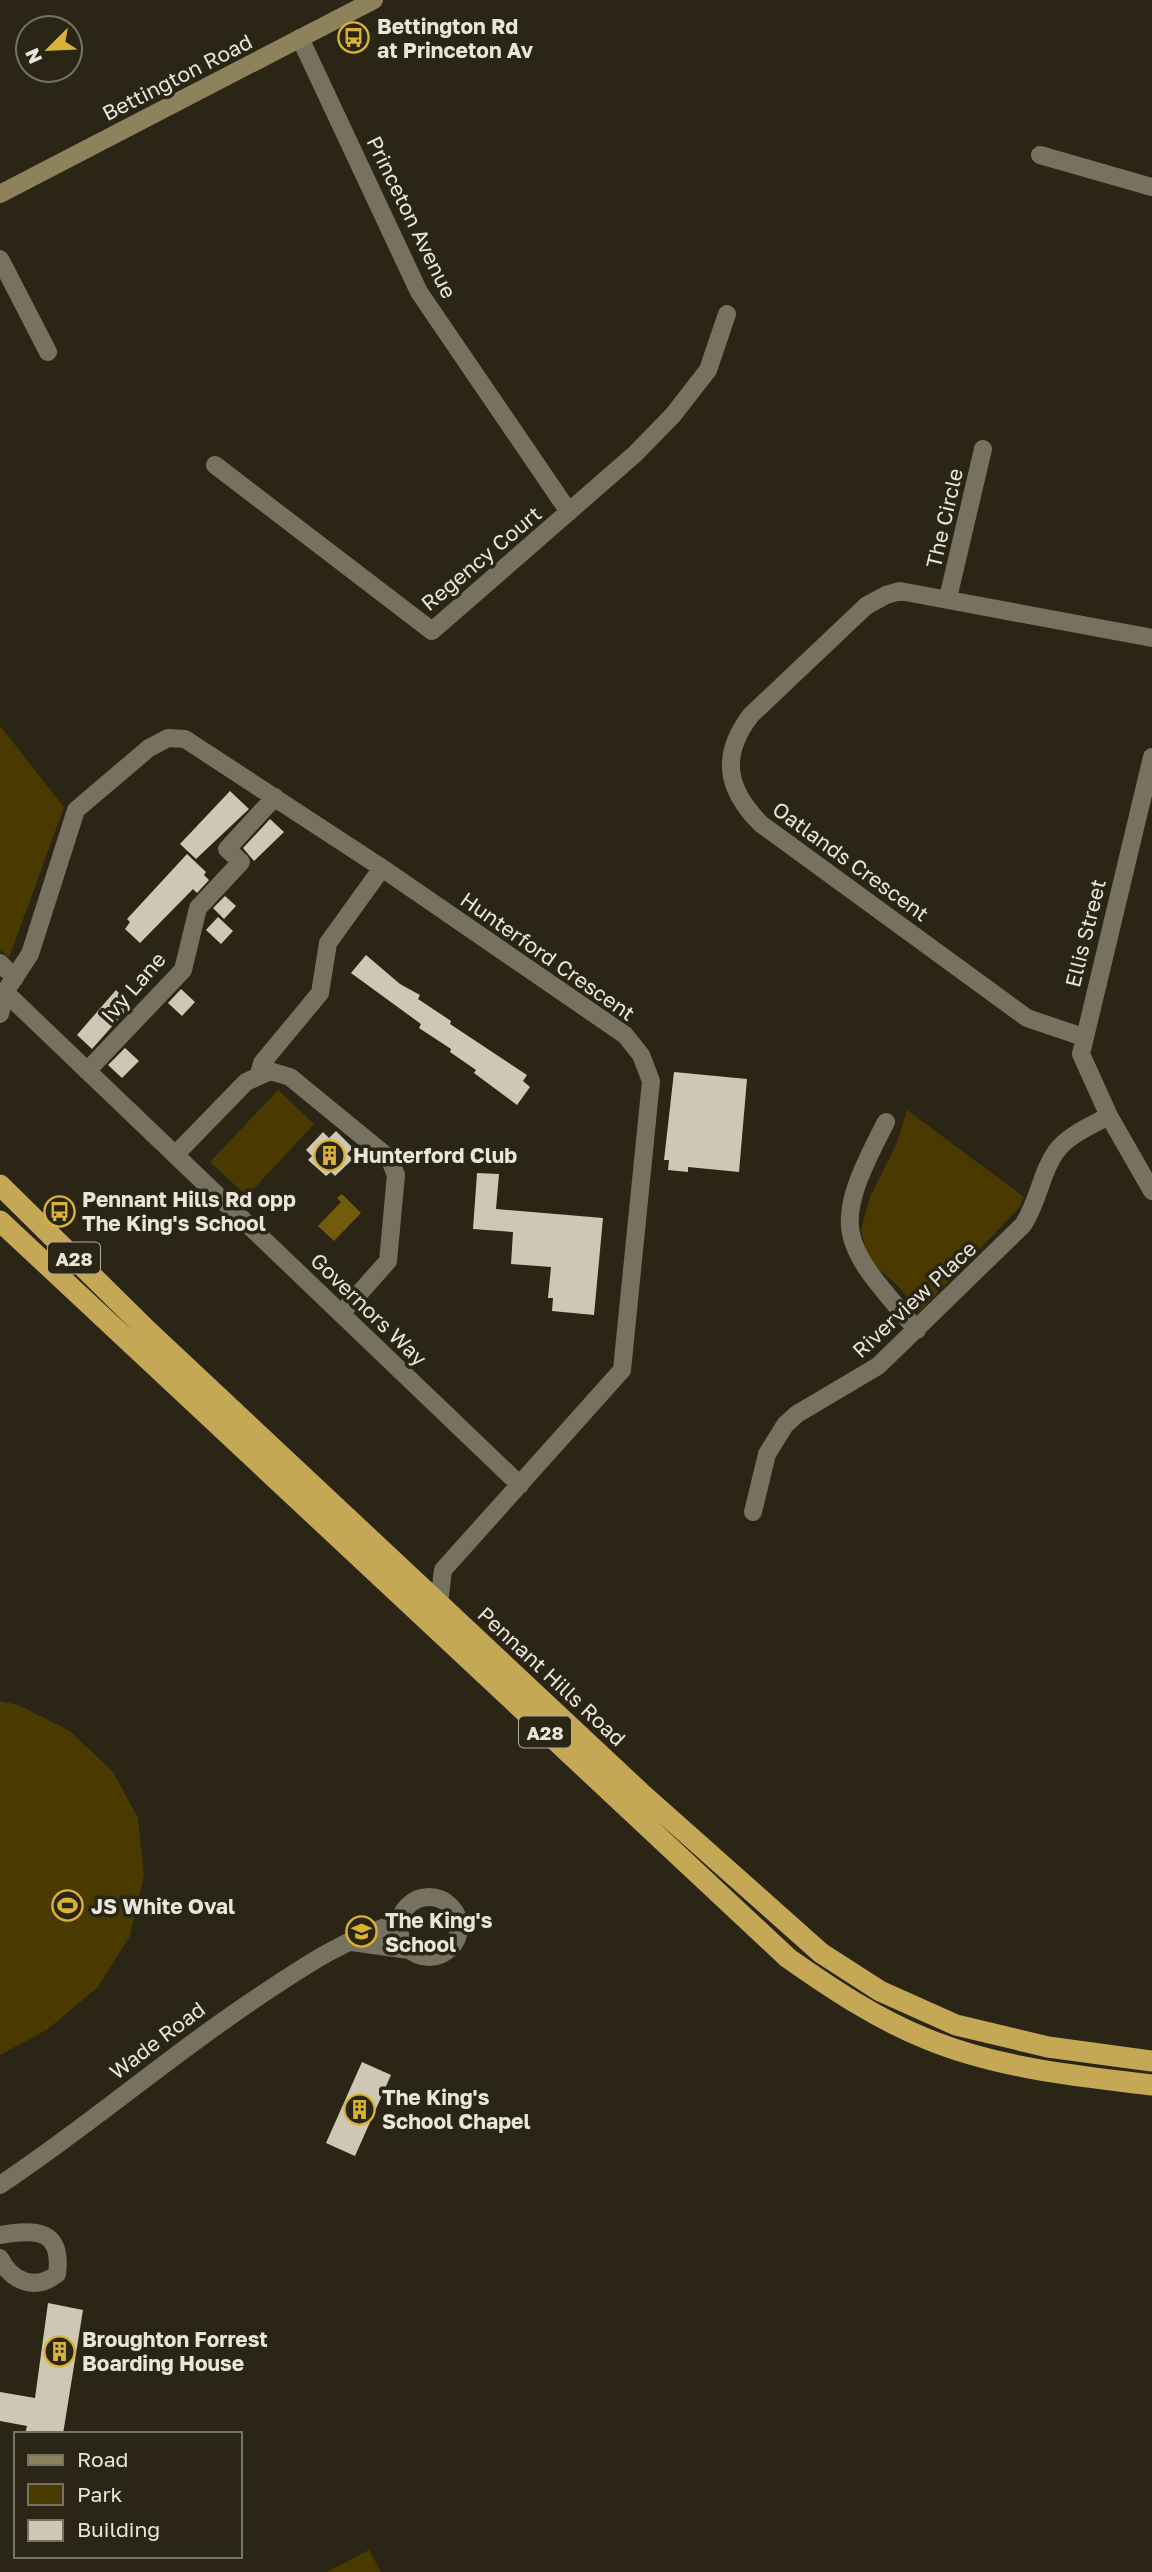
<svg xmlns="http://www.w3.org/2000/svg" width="1152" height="2572" font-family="'Golos Text',sans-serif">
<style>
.green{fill:#4b3a00}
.water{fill:#715b0d}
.building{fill:#cec7b4}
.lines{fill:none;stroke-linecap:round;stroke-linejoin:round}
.street{stroke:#77715f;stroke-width:18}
.secondary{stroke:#8e825c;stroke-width:18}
.highway{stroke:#c4a856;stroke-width:21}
.labels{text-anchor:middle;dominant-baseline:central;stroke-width:7;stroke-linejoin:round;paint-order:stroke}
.shield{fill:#2a2515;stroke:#afaba0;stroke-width:2}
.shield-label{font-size:19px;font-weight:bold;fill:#e8e5db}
.poi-label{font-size:21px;font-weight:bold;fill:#e8e5db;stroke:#2a2515;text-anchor:start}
.street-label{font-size:21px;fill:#e8e5db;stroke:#2a2515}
</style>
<rect width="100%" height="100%" fill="#2a2515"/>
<!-- green -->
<path class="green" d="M0 726 64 807 9 958 0 950Z
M278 1090 314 1124 247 1196 210 1162Z
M907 1110 1024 1197 1018 1209 919 1312 898 1286 868 1260 861 1230 870 1197 897 1143Z
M0 1701 18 1705 70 1731 113 1772 138 1818 144 1875 130 1936 98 1987 48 2029 0 2055Z
M369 2550 381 2572H327Z"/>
<!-- water -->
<path class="water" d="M342 1194 361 1213 334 1241 318 1226 341 1202 337 1198Z"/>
<!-- building -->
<path class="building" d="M230 791 249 809 196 859 180 844Z
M270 819 284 832 254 861 243 848Z
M187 854 206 872 204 875 209 880 197 893 193 889 140 943 125 929 130 922 127 919Z
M225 896 236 906 224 919 213 908Z
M218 917 233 931 221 944 206 930Z
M366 955 400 984 420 995 418 999 451 1021 450 1024 527 1075 523 1081 530 1087 517 1105 474 1073 476 1070 450 1052 451 1049 419 1028 421 1024 351 973Z
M181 989 195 1002 182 1016 168 1003Z
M116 990 131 1005 92 1049 77 1035Z
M125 1048 139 1061 122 1078 108 1065Z
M674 1072 747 1079 739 1172 688 1167V1172L668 1170 669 1160H664Z
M336 1131 353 1148 347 1154 353 1159 335 1176 331 1172 326 1176 308 1160 312 1156 306 1150 323 1132 329 1138Z
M477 1173 499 1174 496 1209 603 1218 594 1315 552 1311 553 1298H548L551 1267 511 1264 513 1232 473 1229Z
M362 2062 391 2075 355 2156 326 2143Z
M48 2303 83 2310 63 2434H25L27 2426 0 2421V2392L35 2398Z"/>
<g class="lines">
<!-- street -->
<path class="street" d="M300 38 419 292 569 512
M1040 155 1152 187
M0 259 48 352
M215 465 432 631 635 454 673 415 708 370 727 314
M948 598 983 449
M1152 757 1081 1054 1109 1116 1152 1191
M0 963 15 978
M5 992 520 1485
M0 1014 5 992 30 954 76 810 149 748 168 738 185 739 382 868 625 1035 641 1055 651 1081 622 1370 443 1570 439 1603
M1083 1037 1027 1018 761 824C726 789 720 755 751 715L866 606 886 595 900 591 1152 638
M87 1071 183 970 198 908 241 862 227 849 275 797
M259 1074 262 1063 320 993 328 943 382 868
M886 1122C829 1231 839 1240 917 1330
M175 1155 246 1082 270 1071 290 1077 389 1158 396 1175 388 1261 341 1314
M753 1512 767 1454 785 1425 797 1414 878 1366 1023 1225C1039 1201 1041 1171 1058 1149 1071 1134 1092 1125 1109 1116
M399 1927a30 30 0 1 1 60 0a30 30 0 1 1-60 0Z
M352 1942 409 1950
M0 2185C92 2124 175 2051 267 1991 309 1963 350 1936 399 1923
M0 2235C36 2229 63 2229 57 2274 35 2291 12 2282 0 2258"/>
<!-- secondary -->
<path class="secondary" d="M0 194 374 0"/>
<!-- highway -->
<path class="highway" d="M0 1185 148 1331 640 1792 821 1953 880 1991 956 2025 1048 2047 1152 2061
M0 1221 788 1958C832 1989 877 2019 927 2039 997 2068 1077 2076 1152 2085"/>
</g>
<!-- icons -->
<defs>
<symbol id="bus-ring" viewBox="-11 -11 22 22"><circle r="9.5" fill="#2a2515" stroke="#dab334" stroke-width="1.5"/><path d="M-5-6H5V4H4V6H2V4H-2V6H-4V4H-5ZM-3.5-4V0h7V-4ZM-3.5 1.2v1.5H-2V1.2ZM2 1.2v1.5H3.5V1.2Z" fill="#dab334"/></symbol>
<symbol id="building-ring" viewBox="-11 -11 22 22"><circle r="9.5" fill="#2a2515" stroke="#dab334" stroke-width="1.5"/><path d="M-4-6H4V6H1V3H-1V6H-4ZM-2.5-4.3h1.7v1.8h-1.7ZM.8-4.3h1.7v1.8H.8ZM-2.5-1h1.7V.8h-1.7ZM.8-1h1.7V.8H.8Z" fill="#dab334"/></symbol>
<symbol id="stadium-ring" viewBox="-11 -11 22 22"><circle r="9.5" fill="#2a2515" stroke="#dab334" stroke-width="1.5"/><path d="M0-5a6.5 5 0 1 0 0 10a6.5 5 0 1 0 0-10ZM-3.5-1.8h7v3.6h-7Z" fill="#dab334"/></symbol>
<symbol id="school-ring" viewBox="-11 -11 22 22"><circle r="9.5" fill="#2a2515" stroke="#dab334" stroke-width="1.5"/><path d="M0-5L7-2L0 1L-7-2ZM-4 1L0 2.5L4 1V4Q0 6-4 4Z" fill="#dab334"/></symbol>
</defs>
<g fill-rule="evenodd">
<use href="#bus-ring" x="336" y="20" width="35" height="35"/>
<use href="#building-ring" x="312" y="1138" width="35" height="35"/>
<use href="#bus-ring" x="42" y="1194" width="35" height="35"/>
<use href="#stadium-ring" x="50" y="1888" width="35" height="35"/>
<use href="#school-ring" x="344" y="1914" width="35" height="35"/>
<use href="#building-ring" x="342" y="2092" width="35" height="35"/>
<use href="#building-ring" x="42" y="2334" width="35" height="35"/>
</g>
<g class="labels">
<!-- shield labels -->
<g class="shield">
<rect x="48" y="1242.5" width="52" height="31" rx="5"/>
<rect x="519" y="1716.5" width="52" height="31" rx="5"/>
</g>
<g class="shield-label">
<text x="74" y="1258">A28</text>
<text x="545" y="1732">A28</text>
</g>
<!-- poi labels -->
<g class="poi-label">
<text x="377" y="26">Bettington Rd<tspan x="377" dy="24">at Princeton Av</tspan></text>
<text x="353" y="1155">Hunterford Club</text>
<text x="82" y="1199">Pennant Hills Rd opp<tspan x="82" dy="24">The King's School</tspan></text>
<text x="91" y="1906">JS White Oval</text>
<text x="385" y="1920">The King's<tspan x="385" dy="24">School</tspan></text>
<text x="382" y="2097">The King's<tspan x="382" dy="24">School Chapel</tspan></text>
<text x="82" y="2339">Broughton Forrest<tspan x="82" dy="24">Boarding House</tspan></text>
</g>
<!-- street labels -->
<g class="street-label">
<text transform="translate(177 77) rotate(-27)">Bettington Road</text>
<text transform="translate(412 217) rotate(64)">Princeton Avenue</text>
<text transform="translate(944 518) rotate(-77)">The Circle</text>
<text transform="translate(481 558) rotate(-40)">Regency Court</text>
<text transform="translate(851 861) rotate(36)">Oatlands Crescent</text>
<text transform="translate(1085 933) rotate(-76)">Ellis Street</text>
<text transform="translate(548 956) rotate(35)">Hunterford Crescent</text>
<text transform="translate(133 987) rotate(-49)">Ivy Lane</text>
<text transform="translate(914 1299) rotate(-43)">Riverview Place</text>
<text transform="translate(369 1309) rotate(44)">Governors Way</text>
<text transform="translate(552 1676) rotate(43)">Pennant Hills Road</text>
<text transform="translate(157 2040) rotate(-37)">Wade Road</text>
</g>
</g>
<!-- legend -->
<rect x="14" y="2432" width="228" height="126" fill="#2a2515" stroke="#767264" stroke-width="2"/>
<rect x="28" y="2455" width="35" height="10" fill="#8e825c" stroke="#767264" stroke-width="2"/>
<text x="77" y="2467" font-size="21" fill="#e8e5db">Road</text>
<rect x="28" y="2484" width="35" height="21" fill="#4b3a00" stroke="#767264" stroke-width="2"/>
<text x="77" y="2502" font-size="21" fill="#e8e5db">Park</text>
<rect x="28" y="2520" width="35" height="21" fill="#cec7b4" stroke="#767264" stroke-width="2"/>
<text x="77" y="2537" font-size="21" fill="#e8e5db">Building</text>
<!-- north arrow -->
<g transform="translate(49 49) rotate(246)"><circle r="33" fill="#2a2515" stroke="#767264" stroke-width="2"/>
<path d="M0-5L12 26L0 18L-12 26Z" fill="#dab334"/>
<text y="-10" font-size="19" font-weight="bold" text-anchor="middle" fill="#e8e5db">N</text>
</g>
</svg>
